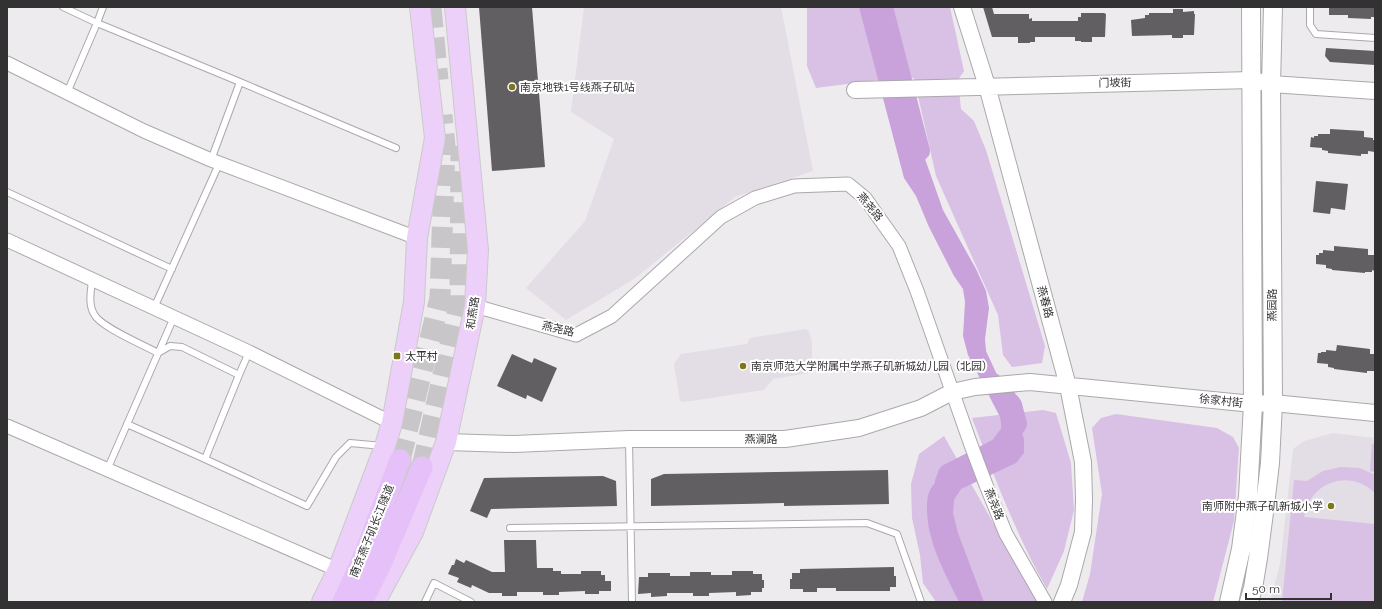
<svg xmlns="http://www.w3.org/2000/svg" width="1382" height="609" font-family="Raleway,'Noto Sans SC',sans-serif">
<style>
.built{fill:#e3dde6}
.green{fill:#d9c0e5}
.water{fill:#c9a2db}
.lines{fill:none;stroke-linecap:round;stroke-linejoin:round}
.river{stroke:#c9a2db;stroke-width:20}
.building{fill:#615f62}
.trunk-tunnel{stroke:#c9c6c9;stroke-width:21;stroke-dasharray:21 10;stroke-linecap:butt}
.service-casing{stroke:#aaa8ac;stroke-width:8}
.minor-casing{stroke:#aaa8ac;stroke-width:15}
.tertiary-casing{stroke:#aaa8ac;stroke-width:18}
.secondary-casing{stroke:#aaa8ac;stroke-width:20}
.primary-casing{stroke:#cacaca;stroke-width:22}
.trunk-casing{stroke:#cacaca;stroke-width:23}
.service{stroke:#fff;stroke-width:6}
.minor{stroke:#fff;stroke-width:13}
.tertiary{stroke:#fff;stroke-width:16}
.secondary{stroke:#fff;stroke-width:18}
.primary{stroke:#ecd0fa;stroke-width:20}
.trunk{stroke:#e6c0f8;stroke-width:21}
.poi-dot{fill:#7d761b;stroke:#fff;stroke-width:1.5}
.labels{text-anchor:middle;dominant-baseline:central;stroke-width:4;stroke-linejoin:round;paint-order:stroke}
.street-label{font-size:11px;fill:#333233;stroke:#fff}
.poi-label{font-size:11px;fill:#333233;stroke:#fff;text-anchor:start}
</style>
<rect width="100%" height="100%" fill="#eeebef"/>
<!-- built -->
<path class="built" d="M584 7H781L813 171 735 197 634 279 566 320 526 288 585 221 614 139 571 112Z
M806 329 809 331 812 342V369L811 372 809 373 773 379 764 390 684 402 680 401 674 364 681 354 747 344 750 338Z
M1333 433 1375 438V602H1270L1280 564 1293 449 1304 441Z"/>
<!-- green -->
<path class="green" d="M807 7H950L964 71 958 80 961 109 974 121 986 150 1045 346 1042 363 1012 367 1003 355 998 315 936 176 914 78 878 80 816 88 807 66Z
M1043 410 1056 413 1071 463 1074 510 1064 551 1047 589C1016 535 994 476 972 418Z
M1116 414 1217 428 1233 437 1239 448 1234 521 1213 602H1082L1090 574 1102 494 1092 428 1101 418Z
M944 436 1038 602H936L923 583 920 555 912 518 911 484 919 454Z
M1372 444 1375 445V472L1370 471Z
M1341 467 1360 468 1375 475V493C1349 468 1310 482 1304 517L1375 524V602H1282L1294 480 1307 481 1323 471Z"/>
<!-- water -->
<path class="water" d="M859 7H882L911 119 943 210 976 269 986 291 989 308 985 339 986 351 1018 420 1024 439V453L1016 463 961 489 954 500 953 513 958 533 984 602H959C944 571 926 540 927 505 927 476 956 469 978 460 982 459 989 457 992 454 1001 443 1003 431 1000 417L968 355 963 336 965 302 963 289 954 276 929 227 916 196 904 178Z"/>
<g class="lines">
<!-- river -->
<path class="river" d="M883 7 920 151
M945 482 948 474 999 448 1017 424 1012 405 993 383"/>
</g>
<!-- building -->
<path class="building" d="M479 7H532L545 167 492 171Z
M983 7H992L994 14H1029V19L1032 18V21H1078V17H1081V13H1104L1106 14 1105 37H1092V42H1081V41H1075V37H1035V42H1030V43H1018V37H992Z
M1329 7H1375V17H1371V19L1348 18V15H1329Z
M1173 9H1183V12L1194 11V14H1195L1194 35H1183V38H1172V35L1132 36 1131 20 1145 18V15H1149V13H1173Z
M1326 48 1375 51V65L1330 62 1325 56Z
M1330 129 1364 131V137L1373 138V140H1375V152L1368 151V154H1361V156L1328 153V151L1322 150V148L1310 147 1311 137 1314 138V136H1318V134H1330Z
M1316 181 1348 184 1345 210 1331 208 1330 214 1313 212Z
M1334 246 1368 249V255H1375V271L1372 270V272H1365V273L1332 270V269L1326 268V265L1316 264V255H1319V253H1323V250L1334 251Z
M1337 345 1370 349V354H1375V369L1374 368V371H1367V373L1334 369V368L1328 367V364L1317 363 1318 353H1321V352H1326V350L1336 351Z
M512 354 532 363 534 358 557 368 542 402 527 395 526 399 497 386Z
M888 470 889 504 784 506V503L651 506V479L664 474Z
M603 476 616 481 617 506 491 509 487 518 470 511 484 478Z
M504 540H536L537 568H553V571H561V574H581V571H601V575H605V581H611V591H599V594H585V591L559 592V595H543V592H517V596H502V593H489L472 585 471 588 457 582 459 578 448 574 452 565H454L456 559 464 563 466 560 492 572H505Z
M894 567V576H896V587H890V591H836V588H817V592H803V589H790V579H792V573H800V569Z
M732 571H753V574H762V580H764V588H762V592H751V595L736 596V592L709 593V596H693V593H667V596L651 597V593L638 594 639 577H648V573H670V576H690V572H711V575H732Z"/>
<g class="lines">
<!-- trunk-tunnel -->
<path class="trunk-tunnel" d="M431 7 438 80
M400 460 440 298 445 146 442 115
M422 467 460 301 461 146"/>
<defs>
<path id="service" d="M63 7 97 23 103 7
M1310 7V25L1316 34 1375 38
M240 82 396 148
M67 93 97 23 240 82 211 160
M7 192 172 269
M92 280C91 291 88 304 94 314 100 327 144 345 158 353L170 346 182 347 239 375 249 352
M154 308 219 164
M127 424 205 459 239 375
M629 441 632 602
M205 459 307 506 336 457 350 443 383 446
M107 470 174 317
M510 528 867 523 897 534 921 602
M425 602 434 583 471 602"/>
<path id="minor" d="M7 63 144 131 211 160 417 238
M7 240 249 352 392 423
M475 306 576 335 612 316 721 217 755 198 794 186 848 184 865 198 899 246 917 291 971 445 986 485 1006 534 1045 602
M7 426 338 570"/>
<path id="tertiary" d="M962 7 987 86 1068 386 1083 462 1084 499 1083 532 1069 585 1062 602
M855 90 1252 80 1271 84 1375 91
M446 442 514 444 629 439H785L859 428 921 408 952 392 975 387 1030 382 1253 404 1273 403 1375 413"/>
<path id="secondary" d="M1229 602 1241 549 1248 496 1253 404 1251 7
M1249 602 1253 588 1258 558 1265 505 1270 463 1273 403 1271 84 1273 7"/>
<path id="primary" d="M322 602 338 570 385 446 392 423 414 302 417 238 435 138 420 7
M375 602 413 532 446 442 475 306 478 250 455 7"/>
<path id="trunk" d="M343 602 365 553 400 460
M362 602 381 564 422 467"/>
</defs>
<!-- service casing -->
<use href="#service" class="service-casing"/>
<!-- minor casing -->
<use href="#minor" class="minor-casing"/>
<!-- tertiary casing -->
<use href="#tertiary" class="tertiary-casing"/>
<!-- secondary casing -->
<use href="#secondary" class="secondary-casing"/>
<!-- primary casing -->
<use href="#primary" class="primary-casing"/>
<!-- trunk casing -->
<use href="#trunk" class="trunk-casing"/>
<!-- service -->
<use href="#service" class="service"/>
<!-- minor -->
<use href="#minor" class="minor"/>
<!-- tertiary -->
<use href="#tertiary" class="tertiary"/>
<!-- secondary -->
<use href="#secondary" class="secondary"/>
<!-- primary -->
<use href="#primary" class="primary"/>
<!-- trunk -->
<use href="#trunk" class="trunk"/>
</g>
<!-- markers -->
<g class="poi-dot">
<circle cx="512" cy="87" r="4"/>
<rect x="393" y="352" width="8" height="8" rx="2"/>
<circle cx="743" cy="366" r="4"/>
<circle cx="1331" cy="506" r="4"/>
</g>
<g class="labels">
<!-- street labels -->
<g class="street-label">
<text transform="translate(1115 83) rotate(-1)">门坡街</text>
<text transform="translate(870 207) rotate(50)">燕尧路</text>
<text transform="translate(1045 302) rotate(75)">燕春路</text>
<text transform="translate(1272 305) rotate(-90)">燕园路</text>
<text transform="translate(473 313) rotate(-81)">和燕路</text>
<text transform="translate(558 329) rotate(13)">燕尧路</text>
<text transform="translate(1221 401) rotate(6)">徐家村街</text>
<text x="761" y="439">燕澜路</text>
<text transform="translate(994 504) rotate(68)">燕尧路</text>
<text transform="translate(372 531) rotate(-68)">南京燕子矶长江隧道</text>
</g>
<!-- poi labels -->
<g class="poi-label">
<text x="520" y="87">南京地铁1号线燕子矶站</text>
<text x="405" y="356">太平村</text>
<text x="751" y="366">南京师范大学附属中学燕子矶新城幼儿园（北园）</text>
<text x="1323" y="506" text-anchor="end">南师附中燕子矶新城小学</text>
</g>
</g>
<!-- border -->
<rect width="1382" height="609" fill="none" stroke="#333233" stroke-width="16"/>
<!-- scale -->
<path d="M1246 593v6h85v-6" fill="none" stroke="#333233" stroke-width="2"/>
<text x="1252" y="593" font-size="12" fill="#333233" stroke="#ffffff" stroke-width="3" paint-order="stroke">50 m</text>
</svg>
